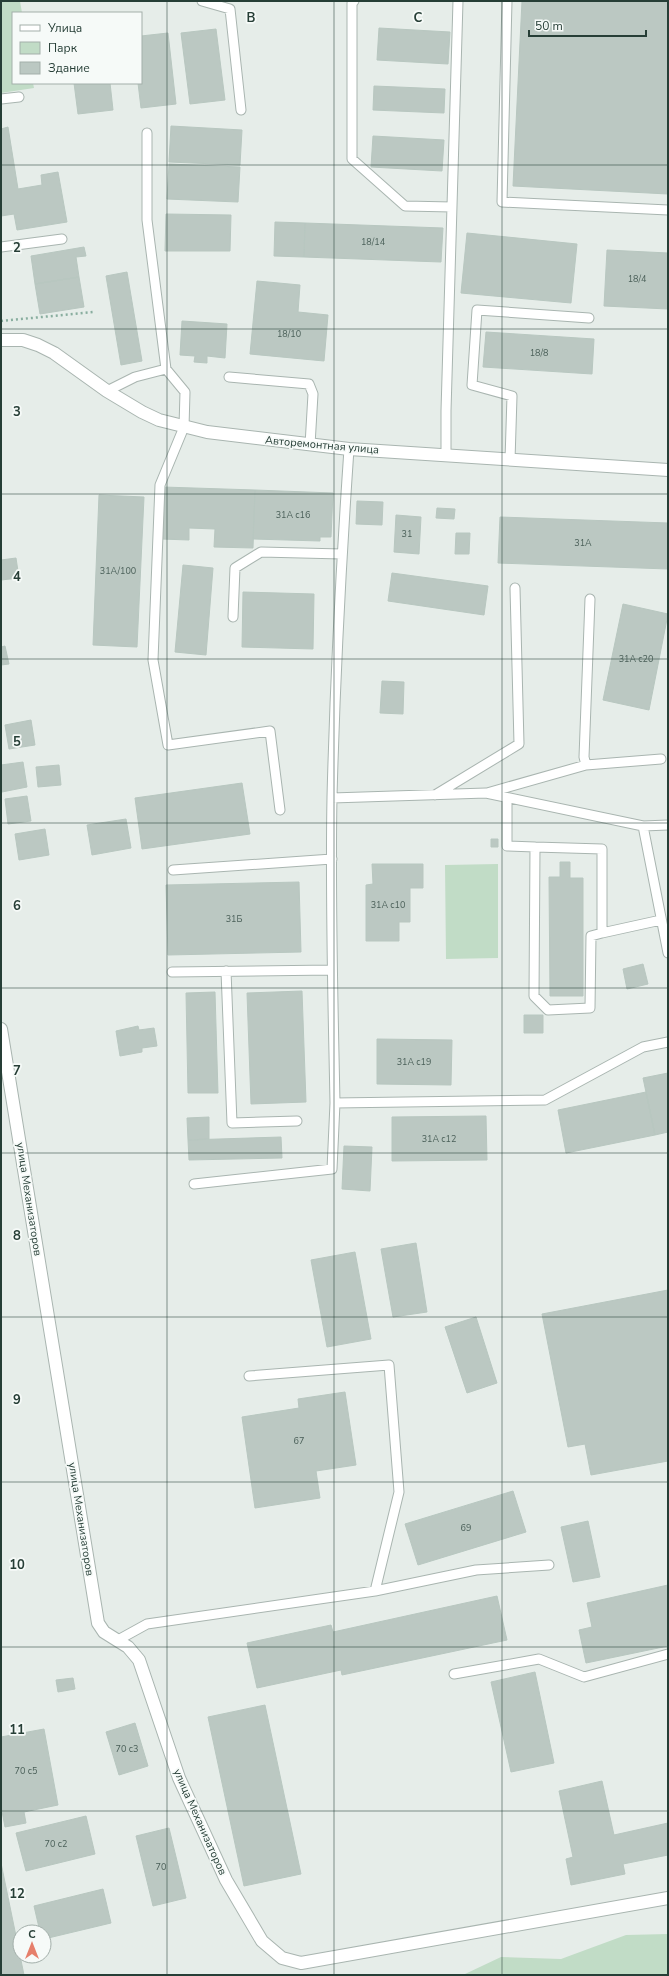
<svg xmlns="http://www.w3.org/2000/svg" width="669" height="1976" font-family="'Nunito Sans',sans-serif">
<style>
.green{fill:#c1dcc6}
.building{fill:#bbc8c2;stroke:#b8c7c0}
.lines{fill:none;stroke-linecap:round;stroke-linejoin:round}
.service-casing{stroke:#a9b5b0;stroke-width:11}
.minor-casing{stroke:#a9b5b0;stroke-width:14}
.tertiary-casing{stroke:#a9b5b0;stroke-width:14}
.path{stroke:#89ae9f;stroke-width:2.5;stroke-dasharray:2 3;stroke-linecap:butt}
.service{stroke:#fff;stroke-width:9}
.minor{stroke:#fff;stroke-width:12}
.tertiary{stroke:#fff;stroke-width:12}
.grid{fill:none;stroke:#263e36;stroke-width:1;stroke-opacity:0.55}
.labels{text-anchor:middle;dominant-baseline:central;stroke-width:3.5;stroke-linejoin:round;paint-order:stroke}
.number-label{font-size:9px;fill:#4b6059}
.street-label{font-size:11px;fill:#263e36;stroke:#f6faf8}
.grid-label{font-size:13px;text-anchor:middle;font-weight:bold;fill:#263e36;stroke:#f6faf8;stroke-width:3.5;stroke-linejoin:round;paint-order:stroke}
</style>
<rect width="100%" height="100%" fill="#e6ede9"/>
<!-- green -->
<path class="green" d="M1 1H20L22 13H13V83H33L34 88 1 93Z
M498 864V958L446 959 445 865Z
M668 1934V1975H439L465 1974 501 1957 561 1959 626 1935Z"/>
<!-- building -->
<path class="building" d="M522 1H668V194L513 186Z
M379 28 450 32 448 64 377 60Z
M216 29 225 100 190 104 181 33Z
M168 33 176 104 141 108 138 83H141V36Z
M74 83H110L113 110 78 114Z
M374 86 445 89 444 113 373 110Z
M171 126 242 130 240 165 169 162Z
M8 127 18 189 42 185 41 175 58 172 67 222 17 230 14 214 1 216V129Z
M373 136 444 140 442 171 371 167Z
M169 164 240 167 238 202 167 199Z
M166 214 231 215 230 251H165Z
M275 222 305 223 304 257 274 256Z
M305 223 443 228 441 262 304 257Z
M467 233 577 244 571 303 461 293Z
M84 247 86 256 76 257 79 277 35 284 31 256Z
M607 250 668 253V309L604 306Z
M127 272 142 361 121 365 106 276Z
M79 277 84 307 40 314 35 284Z
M257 281 300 285 298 312 328 315 324 361 250 354Z
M182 321 227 324 225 358 207 356V363L194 362 195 356 180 355Z
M486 332 594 339 592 374 483 367Z
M163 487 255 490 253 548 214 547 215 529 189 528V540L161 539Z
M255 490 333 493 331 537H320V541L253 539Z
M99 495 144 497 137 647 93 645Z
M357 501 383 502 382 525 356 524Z
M437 508 455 509 454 519 436 518Z
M396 515 421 517 419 554 394 552Z
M500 517 668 523V569L498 563Z
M456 533H470L469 554H455Z
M16 558 19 578 1 580V560Z
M183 565 213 568 206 655 175 652Z
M392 573 488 586 484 615 388 601Z
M243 592 314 594 313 649 242 647Z
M623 604 668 614 649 710 603 700Z
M5 646 9 664 1 665V647Z
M382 681 404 682 403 714 380 713Z
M31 720 35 745 9 749 5 725Z
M23 762 27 787 2 792 1 765Z
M59 765 61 785 38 787 36 767Z
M242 783 250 834 142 849 135 798Z
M27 796 31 821 8 824 5 799Z
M126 819 131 848 92 855 87 825Z
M45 829 49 855 19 860 15 834Z
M491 839H498V847H491Z
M560 862H570V878H583V996H550L549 877H560Z
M372 864H423V888H410V922H399V941H366V885L373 884Z
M299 882 301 952 168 955 166 885Z
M643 964 648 984 627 989 623 969Z
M302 991 306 1102 251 1104 247 993Z
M215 992 218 1093H188L186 993Z
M524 1015H543V1033H524Z
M138 1026 139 1030 154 1028 157 1046 142 1048V1052L120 1056 116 1031Z
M377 1039 452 1040 451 1085 377 1084Z
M668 1073V1132L655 1135 643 1078Z
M646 1092 655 1135 566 1153 558 1110Z
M486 1116 487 1160 392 1161V1117Z
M209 1117V1139L188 1140 187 1118Z
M281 1137 282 1158 189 1160 188 1140Z
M344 1146 372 1147 370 1191 342 1189Z
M416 1243 427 1312 393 1317 381 1249Z
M355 1252 371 1339 327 1347 311 1260Z
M668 1290V1461L591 1475 585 1444 568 1447 542 1314Z
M476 1317 497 1383 467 1393 445 1327Z
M345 1392 356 1465 316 1471 320 1498 255 1508 242 1417 299 1408 298 1399Z
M513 1491 526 1532 418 1565 405 1524Z
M588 1521 600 1577 573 1582 561 1527Z
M668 1585V1646L586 1663 579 1630 592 1627 587 1603Z
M497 1596 507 1640 342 1675 341 1670 257 1688 247 1643 331 1625 333 1632Z
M535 1672 554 1763 511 1772 491 1682Z
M73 1678 75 1689 58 1692 56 1680Z
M265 1705 301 1874 244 1886 208 1717Z
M135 1723 148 1766 119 1775 106 1732Z
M44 1729 58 1805 24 1812 26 1823 5 1827 1 1806V1737Z
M602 1781 614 1835 668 1823V1855L623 1864 625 1874 571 1885 566 1859 573 1857 559 1791Z
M86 1816 95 1854 26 1871 16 1833Z
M169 1828 186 1898 153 1906 136 1836Z
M1 1863 24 1975H1Z
M103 1889 111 1923 44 1939V1932H40L34 1906Z"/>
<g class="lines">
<defs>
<path id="service" d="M202 1 230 9 241 110
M354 1 352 3V159L405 206 452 207
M507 1 502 202 668 210
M1 99 19 97
M147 133V220L166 369 185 392 184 427 160 485 153 660 168 745 270 731 280 810
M1 247 62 239
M229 377 309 384 313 394 310 445
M107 391 135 377 166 369
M349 449C341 565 335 681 332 797 330 899 333 1001 335 1103L545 1100 643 1047 668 1042
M446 456V411L458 1
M510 460 512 396 472 385 477 310 589 318
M233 617 235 568 261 552 342 554
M586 765 584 757 590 599
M487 793 586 765 661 759
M435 795 519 744 515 588
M332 798 486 793 643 826 668 953
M507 798V846L535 847
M643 826 668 825
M173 870 332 859
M602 933 591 936 590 1008 548 1010 534 996 535 847 602 849V933L661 920
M226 971 232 1123 297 1121
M172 972 332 970
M194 1184 332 1169 335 1103
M249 1376 389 1365 399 1492 375 1591
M118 1640 147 1624 375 1591 476 1570 549 1565
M454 1674 539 1659 584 1677 668 1654"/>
<path id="minor" d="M1 1029 98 1623 104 1632 128 1647 139 1660 179 1778 226 1880 262 1941 282 1958 301 1963 668 1898"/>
<path id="tertiary" d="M1 340H23L38 345 54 353 107 391 142 412 159 420 207 432 349 449 668 470"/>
</defs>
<!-- service casing -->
<use href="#service" class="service-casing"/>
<!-- minor casing -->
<use href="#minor" class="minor-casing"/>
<!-- tertiary casing -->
<use href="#tertiary" class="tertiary-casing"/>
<!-- path -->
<path class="path" d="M1 321 93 312"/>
<!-- service -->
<use href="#service" class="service"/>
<!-- minor -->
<use href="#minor" class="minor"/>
<!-- tertiary -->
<use href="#tertiary" class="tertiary"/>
</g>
<!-- grid -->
<path class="grid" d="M167 1V1975M334 1V1975M502 1V1975M1 165H668M1 329H668M1 494H668M1 659H668M1 823H668M1 988H668M1 1153H668M1 1317H668M1 1482H668M1 1647H668M1 1811H668"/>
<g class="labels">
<!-- number labels -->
<g class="number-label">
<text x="373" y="242">18/14</text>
<text x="637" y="279">18/4</text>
<text x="289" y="334">18/10</text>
<text x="539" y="353">18/8</text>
<text x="293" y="515">31А с16</text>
<text x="407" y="534">31</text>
<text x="583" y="543">31А</text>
<text x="118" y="571">31А/100</text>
<text x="636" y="659">31А с20</text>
<text x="388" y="905">31А с10</text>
<text x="234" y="919">31Б</text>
<text x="414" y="1062">31А с19</text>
<text x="439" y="1139">31А с12</text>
<text x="299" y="1441">67</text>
<text x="466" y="1528">69</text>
<text x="127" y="1749">70 с3</text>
<text x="26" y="1771">70 с5</text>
<text x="56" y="1844">70 с2</text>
<text x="161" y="1867">70</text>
</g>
<!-- street labels -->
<g class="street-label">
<text transform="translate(322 445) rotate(5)">Авторемонтная улица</text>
<text transform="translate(29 1199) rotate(81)">улица Механизаторов</text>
<text transform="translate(81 1519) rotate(81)">улица Механизаторов</text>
<text transform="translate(200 1822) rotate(66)">улица Механизаторов</text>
</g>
</g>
<g class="grid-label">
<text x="251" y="22">B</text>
<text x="418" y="22">C</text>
<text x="17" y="252">2</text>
<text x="17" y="416">3</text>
<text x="17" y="581">4</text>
<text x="17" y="746">5</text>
<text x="17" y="910">6</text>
<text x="17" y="1075">7</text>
<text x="17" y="1240">8</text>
<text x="17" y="1404">9</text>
<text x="17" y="1569">10</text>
<text x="17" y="1734">11</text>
<text x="17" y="1898">12</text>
</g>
<!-- border -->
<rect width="669" height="1976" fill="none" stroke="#263e36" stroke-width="4"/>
<!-- legend -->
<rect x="12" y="12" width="130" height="72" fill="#f6faf8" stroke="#a3afaa"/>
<rect x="20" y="25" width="20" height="6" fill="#ffffff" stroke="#a3afaa"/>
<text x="48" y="32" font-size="12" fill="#263e36">Улица</text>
<rect x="20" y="42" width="20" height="12" fill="#c1dcc6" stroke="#a3afaa"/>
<text x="48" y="52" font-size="12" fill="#263e36">Парк</text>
<rect x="20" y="62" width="20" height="12" fill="#bbc8c2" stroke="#a3afaa"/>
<text x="48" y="72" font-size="12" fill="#263e36">Здание</text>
<!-- north arrow -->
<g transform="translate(32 1944)"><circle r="19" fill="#f6faf8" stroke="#a3afaa"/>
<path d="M0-3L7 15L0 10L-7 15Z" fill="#e67f6b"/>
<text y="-6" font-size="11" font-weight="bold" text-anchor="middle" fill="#263e36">С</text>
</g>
<!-- scale -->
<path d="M529 30v6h117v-6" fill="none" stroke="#263e36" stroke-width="2"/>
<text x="535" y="30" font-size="12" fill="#263e36" stroke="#f6faf8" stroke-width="3" paint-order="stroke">50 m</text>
</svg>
